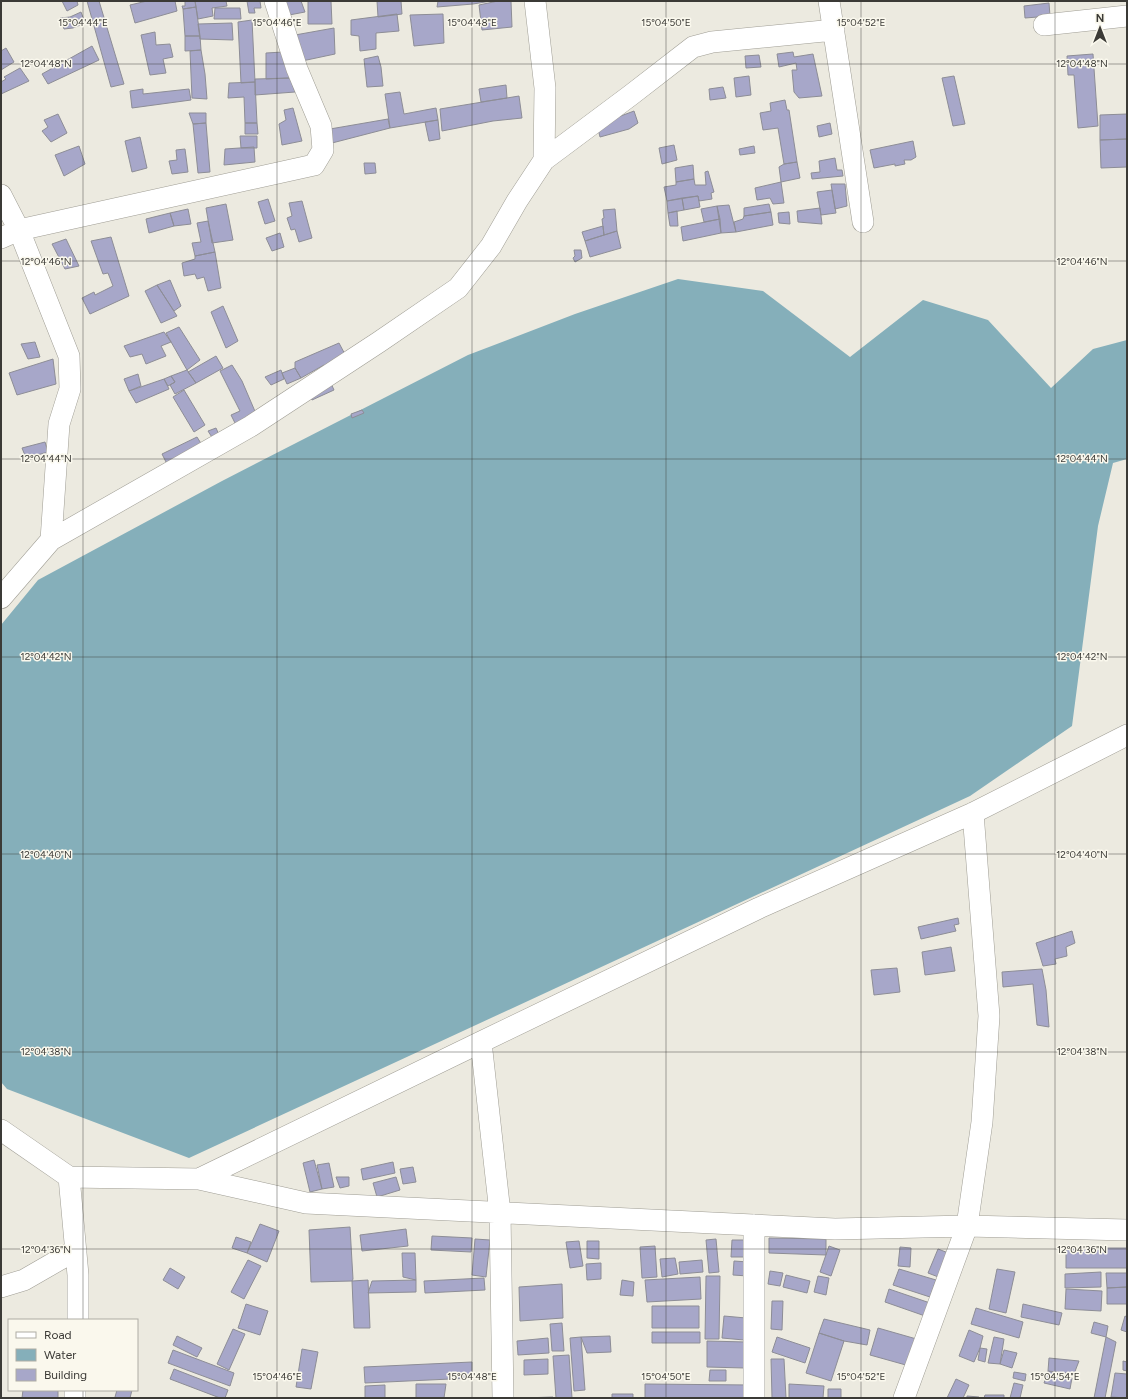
<svg xmlns="http://www.w3.org/2000/svg" width="1128" height="1399" font-family="Figtree,sans-serif">
<style>
.water{fill:#85afba}
.building{fill:#a7a7c9;stroke:#8d8d96}
.lines{fill:none;stroke-linecap:round;stroke-linejoin:round}
.street-casing{stroke:#9f9d94;stroke-width:22}
.street{stroke:#fff;stroke-width:21}
.ticks{fill:none;stroke:#3b3a36;stroke-width:1;stroke-opacity:0.45}
.ticks-label{font-size:10px;text-anchor:middle;fill:#3b3a36;stroke:#faf8ed;stroke-width:3;stroke-linejoin:round;paint-order:stroke}
</style>
<rect width="100%" height="100%" fill="#eceae0"/>
<!-- water -->
<path class="water" d="M678 279 763 291 850 357 923 300 988 320 1051 388 1093 349 1127 340V459L1113 463 1098 526 1072 726 970 796 189 1158 7 1089 1 1082V625L38 580 222 481 468 355 575 314Z"/>
<!-- building -->
<path class="building" d="M62 1H77L78 5 67 11Z
M87 1H99L124 84 111 87Z
M147 1H175L177 11 135 23 130 5Z
M185 1H195L196 7 183 9 182 6H185Z
M195 1H226L227 6 212 8 213 16 198 19Z
M247 1H260L261 8H254L255 13H249Z
M280 1H301L305 12 289 15Z
M308 1H331L332 24H308Z
M377 1H401L402 14 378 17Z
M438 1H491L473 4 437 7Z
M498 1H511L512 27 482 30 479 5Z
M1049 3 1050 16 1025 18 1024 6Z
M196 7 200 36H185L183 9Z
M215 8H240L241 19H214Z
M81 12 85 23 73 28 64 29 60 18 70 17Z
M397 14 399 31 376 33V49L360 51 359 36 351 35V20Z
M443 14 444 43 414 46 410 15Z
M252 20 255 82 241 83 238 22Z
M232 23 233 40 200 39 198 24Z
M334 28 335 54 302 61 295 35Z
M155 32 156 45 170 44 173 57 163 59 166 73 150 75 141 35Z
M185 36H200L201 50 185 51Z
M92 46 99 60 48 84 42 74Z
M6 48 14 62 1 70V51Z
M201 50 205 74 207 99 192 98 190 51Z
M283 52 290 78 266 79V53Z
M793 52 794 57 813 54 822 96 799 98 794 92 792 70H797L796 63 779 67 777 54Z
M1093 54 1098 126 1078 128 1074 75H1068L1067 56Z
M759 55 761 67 746 68 745 56Z
M378 56 381 67 383 86 367 87 364 59Z
M20 68 29 81 1 94V82L6 79 4 77Z
M749 76 751 95 736 97 734 78Z
M954 76 965 124 953 126 942 78Z
M290 78 295 92 255 95V79Z
M255 82 257 123H245L244 97 228 98 229 83Z
M506 85 507 98 481 102 479 89Z
M723 87 726 98 710 100 709 89Z
M143 89V94L189 89 191 100 132 108 130 91Z
M400 92 404 114 436 108 438 120 390 128 385 94Z
M519 96 522 118 493 121 442 131 440 109Z
M785 100 787 110H789L797 162 784 164 778 128 763 130 760 113 771 111 770 103Z
M293 108 302 141 282 145 279 124 286 120 284 110Z
M634 111 638 123 629 129 600 137 597 125Z
M189 113H206V123L193 124Z
M58 114 67 133 51 142 42 131 48 127 44 120Z
M1127 114V139L1100 140V115Z
M388 119 390 128 332 143 330 129Z
M438 120 440 139 429 141 425 122Z
M206 123 210 172 198 173 193 124Z
M245 123H257L258 134H245Z
M830 123 832 134 819 137 817 126Z
M240 136H257V148H241Z
M140 137 147 168 132 172 125 141Z
M1127 139V167L1101 168 1100 140Z
M913 141 916 157 911 160H904L905 164 895 166V164L874 168 870 150Z
M674 145 677 160 662 164 659 148Z
M79 146 85 164 64 176 55 155Z
M754 146 755 153 740 155 739 149Z
M254 147 255 162 224 165 225 149Z
M185 149 188 172 172 174 169 161 177 160 176 150Z
M835 158 837 170H842L843 176 812 179 811 173 820 172 819 161Z
M797 162 800 178 781 182 779 167 784 164Z
M364 163H375L376 173 365 174Z
M693 165 694 179 676 182 675 168Z
M708 171 714 192 711 193 712 199 699 201 698 196 667 201 664 187 676 185V182L694 179 695 185H706L705 172Z
M781 182 784 203 773 204 770 198 757 200 755 188Z
M831 184H845L847 206 835 209Z
M832 190 836 213 821 215 817 192Z
M698 196 700 207 684 210 682 198Z
M682 198 684 210 668 213 667 201Z
M268 199 275 221 265 224 258 202Z
M302 201 312 238 299 242 295 229 291 230 287 218 292 216 289 203Z
M226 204 233 240 212 243 206 208Z
M769 204 771 212 744 216V208Z
M729 205 736 232 721 233 717 206Z
M717 206 720 219 704 222 701 209Z
M820 208 822 224 798 222 797 211Z
M188 209 191 224 174 226 170 213Z
M615 209 617 231 604 235 602 219 604 218 603 210Z
M677 211 678 226H670L668 213Z
M771 212 773 225 736 232 734 222 743 219 744 216Z
M789 212 790 224 779 223 778 213Z
M170 213 174 226 149 233 146 219Z
M720 219 721 233 683 241 681 227Z
M208 221 215 252 195 256 192 243 201 242 197 223Z
M603 226 604 235 585 241 582 232Z
M617 231 621 248 590 257 585 241Z
M280 233 284 247 272 251 266 238Z
M111 237 129 296 90 314 82 298 94 292 95 295 113 286 108 273 103 274 91 241Z
M66 239 79 266 65 269 52 244Z
M574 250H581L582 258 575 262 573 258 575 256Z
M215 252 221 288 208 291 204 277 197 279 195 274 184 276 182 263 195 259V256Z
M170 280 181 306 174 311 157 285Z
M157 285 177 316 161 323 145 291Z
M223 306 238 341 226 348 211 312Z
M179 327 200 360 187 370 166 333Z
M164 332 171 342 161 346 166 356 146 364 142 354 130 357 124 346Z
M35 342 40 357 28 359 21 344Z
M339 343 348 360 328 370 324 365 301 378 295 368V362Z
M216 356 223 368 196 383 188 372Z
M53 359 56 384 17 395 9 373Z
M232 365 242 381 257 416 237 427 231 415 240 411 220 371Z
M295 368 301 378 287 384 282 373Z
M187 370 196 383 175 394 170 385 175 382 171 376Z
M281 370 284 379 271 385 265 377Z
M138 374 141 386 129 391 124 379Z
M171 376 175 382 168 386 164 379Z
M164 379 169 389 136 403 129 391Z
M329 379 334 390 312 400 307 392Z
M184 390 205 425 194 432 173 397Z
M362 410 364 413 352 418 351 414Z
M216 428 220 437 215 442 208 431Z
M197 437 202 445 168 466 162 454Z
M45 442 48 452 26 458 22 448Z
M958 918 959 924 954 925 956 931 921 939 918 927Z
M1072 931 1075 943 1066 947 1067 956 1055 959 1056 964 1043 966 1036 943Z
M951 947 955 971 925 975 922 952Z
M897 968 900 992 874 995 871 970Z
M1042 969 1046 990 1049 1027 1037 1025 1033 984 1003 987 1002 972Z
M314 1160 322 1189 310 1192 303 1163Z
M393 1162 395 1173 363 1180 361 1169Z
M329 1163 334 1187 322 1189 317 1165Z
M413 1167 416 1182 403 1184 400 1169Z
M336 1177H349V1186L340 1188Z
M396 1177 400 1190 377 1197 373 1183Z
M260 1224 279 1231 267 1262 247 1253Z
M350 1227 353 1279 352 1281 311 1282 309 1230Z
M406 1229 408 1246 362 1251 360 1235Z
M432 1236 472 1238 471 1252 431 1250Z
M236 1237 251 1242 247 1253 232 1248Z
M769 1238 826 1239V1255L769 1253Z
M475 1239 490 1240 486 1277 472 1275Z
M716 1239 719 1272 709 1273 706 1240Z
M732 1240H750L749 1257H731Z
M579 1241 583 1266 570 1268 566 1242Z
M587 1241H599V1259L587 1258Z
M655 1246 657 1277 642 1278 640 1247Z
M829 1246 840 1250 831 1276 820 1272Z
M900 1247 911 1248 910 1267 898 1266Z
M1066 1248H1127V1268H1066Z
M938 1249 951 1254 941 1278 928 1273Z
M402 1253H415L416 1280 403 1277Z
M675 1258 678 1274 662 1277 660 1259Z
M248 1260 261 1266 244 1299 231 1292Z
M702 1260 703 1272 680 1274 679 1262Z
M734 1261 748 1262V1276L733 1275Z
M601 1263V1279L587 1280 586 1264Z
M170 1268 185 1277 178 1289 163 1280Z
M899 1269 936 1280 930 1297 893 1285Z
M997 1269 1015 1272 1006 1313 989 1309Z
M770 1271 783 1273 780 1286 768 1284Z
M1101 1272V1287L1065 1288V1274Z
M1106 1273H1127V1287L1107 1288Z
M786 1275 810 1281 807 1293 783 1287Z
M706 1276H720L719 1339H705Z
M818 1276 829 1278 826 1295 814 1292Z
M700 1277 701 1299 647 1302 645 1280Z
M484 1278 485 1290 425 1293 424 1281Z
M368 1280 370 1328H354L352 1281Z
M416 1280V1292L368 1293 372 1281Z
M622 1280 634 1282 633 1296 620 1295Z
M562 1284 563 1318 520 1321 519 1287Z
M1127 1287V1304H1107V1288Z
M889 1289 933 1304 928 1317 885 1302Z
M1066 1289 1102 1291 1101 1311 1065 1309Z
M772 1301H783L782 1330 771 1329Z
M246 1304 268 1311 260 1335 238 1328Z
M1023 1304 1062 1313 1059 1325 1021 1317Z
M652 1306H699V1328H652Z
M976 1308 1023 1322 1019 1338 971 1324Z
M724 1316 746 1318 744 1340 722 1338Z
M1125 1316 1127 1317V1332L1121 1330Z
M824 1319 870 1330 867 1345 844 1341 819 1333Z
M1094 1322 1108 1326 1106 1337 1091 1333Z
M562 1323 564 1351H552L550 1324Z
M878 1328 920 1340 913 1367 870 1355Z
M233 1329 245 1334 229 1370 217 1364Z
M969 1330 983 1336 980 1348 974 1362 959 1356Z
M652 1332H700V1343H652Z
M819 1333 844 1341 831 1381 806 1373Z
M177 1336 202 1348 197 1357 173 1345Z
M610 1336 611 1352 587 1353 581 1337Z
M581 1337 585 1390 574 1391 570 1338Z
M777 1337 810 1348 805 1363 772 1352Z
M994 1337 1004 1339 1000 1364 988 1363Z
M1106 1337 1116 1342 1105 1398H1094Z
M548 1338 549 1353 518 1355 517 1341Z
M707 1341 746 1342 745 1368 707 1367Z
M980 1348 987 1349 985 1362 978 1360Z
M302 1349 318 1352 311 1389 296 1387Z
M173 1350 234 1373 230 1386 168 1363Z
M1004 1350 1017 1353 1012 1368 1000 1364Z
M569 1355 572 1398H556L553 1356Z
M1049 1358 1079 1361 1074 1374 1048 1371Z
M548 1359V1374L524 1375V1360Z
M771 1359H784L786 1398H772Z
M1123 1361 1127 1362V1371L1123 1370Z
M472 1362V1378L365 1383 364 1367Z
M174 1369 228 1390 225 1398H220L170 1379Z
M710 1370H726V1381H709Z
M1048 1371 1072 1378 1070 1389 1044 1383Z
M1014 1372 1026 1374 1025 1381 1013 1378Z
M1115 1373 1127 1374V1398L1111 1397Z
M956 1379 969 1385 963 1398H947Z
M1014 1383 1023 1385 1020 1398H1010Z
M416 1384H446L444 1398H416Z
M645 1384 750 1385V1398H645Z
M789 1384 824 1386 823 1398H789Z
M385 1385V1398H365V1386Z
M828 1389H841V1398H828Z
M23 1390H58V1398H22Z
M117 1390H132L130 1398H116L115 1397Z
M612 1394H633V1398H612Z
M985 1395H1004V1398H984Z
M967 1396 979 1397V1398H967Z
M553 1397V1398H523Z"/>
<g class="lines">
<defs>
<path id="street" d="M535 1 545 88 544 160
M829 1 863 222
M1044 25 1127 16
M1 195 19 230 69 356 70 389 59 424 51 540
M1 238 19 230 314 165 323 150 321 126 297 69 275 1
M1 598 51 540 251 426 379 342 458 288 491 246 517 201 544 160 631 95 693 47 712 42 834 30
M481 1042 500 1213 503 1398
M1 1130 69 1177 199 1179 306 1203 835 1229 967 1226 1127 1230
M69 1177 78 1275V1320
M199 1179 481 1042 759 908 973 813 1127 735
M754 1225V1398
M1 1287 24 1280 76 1250
M75 1398V1390
M904 1398 967 1226 982 1122 989 1016 973 813"/>
</defs>
<!-- street casing -->
<use href="#street" class="street-casing"/>
<!-- street -->
<use href="#street" class="street"/>
</g>
<!-- ticks -->
<path class="ticks" d="M83 1V1320M277 1V1398M472 1V1398M666 1V1398M861 1V1398M1055 1V1398M1 64H1127M1 261H1127M1 459H1127M1 657H1127M1 854H1127M1 1052H1127M1 1249H1127M83 1390V1398"/>
<g class="ticks-label">
<text x="83" y="26">15°04'44"E</text>
<text x="277" y="26">15°04'46"E</text>
<text x="472" y="26">15°04'48"E</text>
<text x="666" y="26">15°04'50"E</text>
<text x="861" y="26">15°04'52"E</text>
<text x="46" y="67">12°04'48"N</text>
<text x="1082" y="67">12°04'48"N</text>
<text x="46" y="265">12°04'46"N</text>
<text x="1082" y="265">12°04'46"N</text>
<text x="46" y="462">12°04'44"N</text>
<text x="1082" y="462">12°04'44"N</text>
<text x="46" y="660">12°04'42"N</text>
<text x="1082" y="660">12°04'42"N</text>
<text x="46" y="858">12°04'40"N</text>
<text x="1082" y="858">12°04'40"N</text>
<text x="46" y="1055">12°04'38"N</text>
<text x="1082" y="1055">12°04'38"N</text>
<text x="46" y="1253">12°04'36"N</text>
<text x="1082" y="1253">12°04'36"N</text>
<text x="277" y="1380">15°04'46"E</text>
<text x="472" y="1380">15°04'48"E</text>
<text x="666" y="1380">15°04'50"E</text>
<text x="861" y="1380">15°04'52"E</text>
<text x="1055" y="1380">15°04'54"E</text>
</g>
<!-- border -->
<rect width="1128" height="1399" fill="none" stroke="#3b3a36" stroke-width="4"/>
<!-- legend -->
<rect x="8" y="1319" width="130" height="72" fill="#faf8ed" stroke="#aeaca4"/>
<rect x="16" y="1332" width="20" height="6" fill="#ffffff" stroke="#aeaca4"/>
<text x="44" y="1339" font-size="12" fill="#3b3a36">Road</text>
<rect x="16" y="1349" width="20" height="12" fill="#85afba" stroke="#aeaca4"/>
<text x="44" y="1359" font-size="12" fill="#3b3a36">Water</text>
<rect x="16" y="1369" width="20" height="12" fill="#a7a7c9" stroke="#aeaca4"/>
<text x="44" y="1379" font-size="12" fill="#3b3a36">Building</text>
<!-- north arrow -->
<g transform="translate(1100 28)" stroke="#faf8ed" stroke-width="3" paint-order="stroke">
<path d="M0-3L7 15L0 10L-7 15Z" fill="#3b3a36"/>
<text y="-6" font-size="11" font-weight="bold" text-anchor="middle" fill="#3b3a36">N</text>
</g>
</svg>
